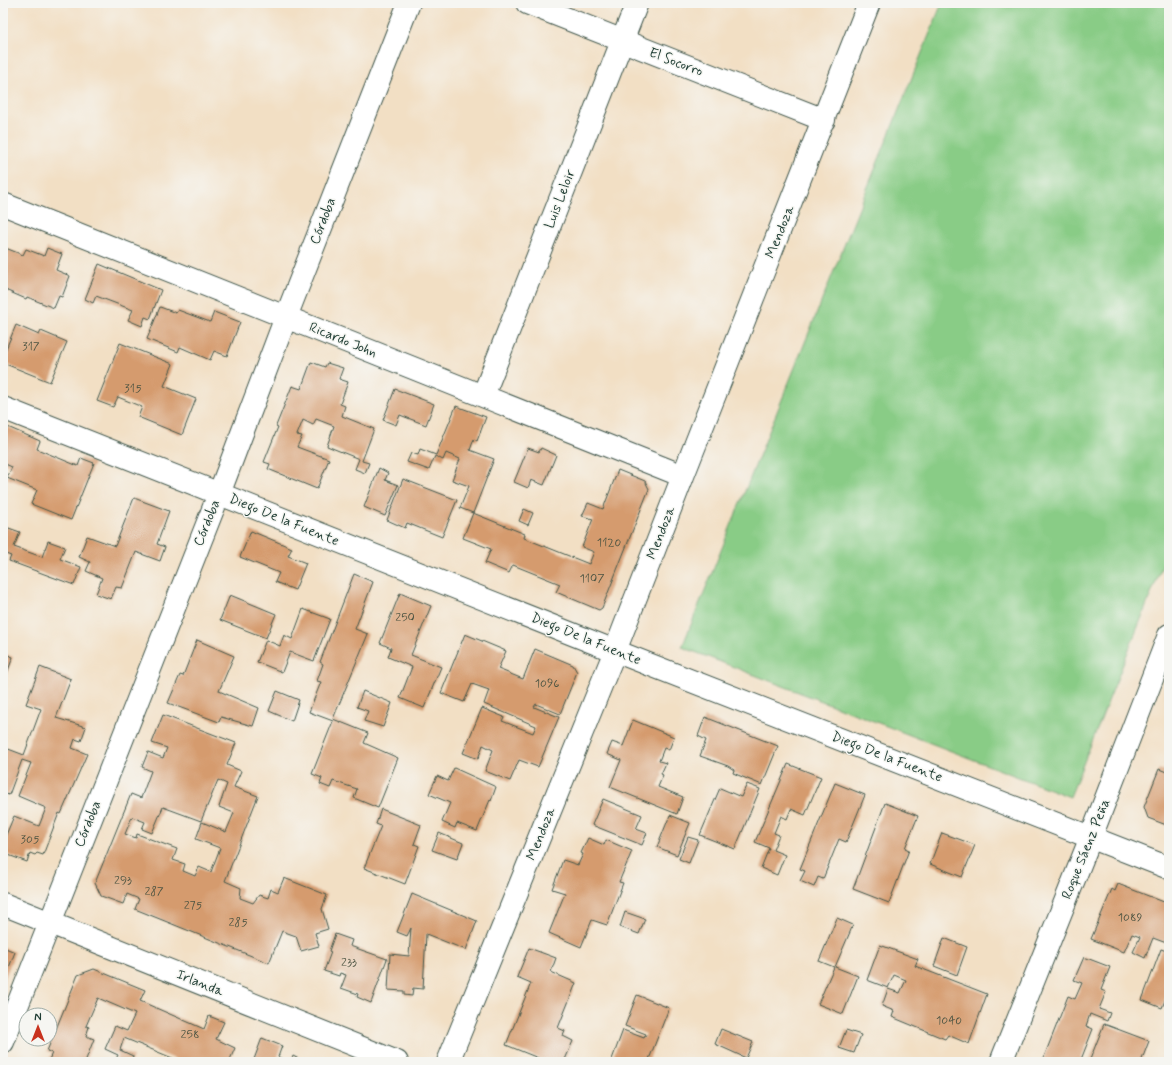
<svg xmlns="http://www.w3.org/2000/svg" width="1172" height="1065" font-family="Mynerve,sans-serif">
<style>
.green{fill:#89cc86;stroke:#54845d}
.building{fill:#d59b6e;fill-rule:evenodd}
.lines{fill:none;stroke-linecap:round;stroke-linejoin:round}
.street-casing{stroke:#3f554a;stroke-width:24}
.street{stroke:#fff;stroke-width:22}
.labels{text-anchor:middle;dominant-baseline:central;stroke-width:3;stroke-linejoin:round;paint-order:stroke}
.number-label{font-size:12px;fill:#4c5442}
.street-label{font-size:14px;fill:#1f3d34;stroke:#f6f6f2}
</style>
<rect width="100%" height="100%" fill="#f6f6f2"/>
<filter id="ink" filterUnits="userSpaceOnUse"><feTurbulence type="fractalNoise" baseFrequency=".025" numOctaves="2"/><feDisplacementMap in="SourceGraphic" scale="8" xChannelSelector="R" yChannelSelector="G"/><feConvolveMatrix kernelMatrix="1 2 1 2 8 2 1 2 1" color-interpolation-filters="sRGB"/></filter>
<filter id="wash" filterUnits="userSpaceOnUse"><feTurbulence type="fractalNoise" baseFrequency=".012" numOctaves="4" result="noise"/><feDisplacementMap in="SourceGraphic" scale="16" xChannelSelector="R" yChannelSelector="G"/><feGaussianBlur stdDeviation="0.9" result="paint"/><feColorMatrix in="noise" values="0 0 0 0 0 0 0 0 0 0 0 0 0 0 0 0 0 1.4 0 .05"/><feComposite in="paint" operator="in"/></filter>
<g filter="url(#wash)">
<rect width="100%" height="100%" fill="#f2dfc4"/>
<!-- green -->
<path class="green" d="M942 3H1169V549L1070 797 682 647Z"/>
<g id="blocks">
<!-- building -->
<path class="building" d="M3 247 23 255 26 249 44 256 47 248 62 254 56 270 70 276 62 297 59 296 54 308 27 297 26 299 3 289Z
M99 264 161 290 150 319 145 317 142 326 128 320 133 310 96 296 93 303 85 299Z
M160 307 176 313 178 310 210 322 214 312 240 322 227 356 214 351 210 360 180 347 178 352 147 339Z
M16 325 39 335 41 331 67 342 50 382 3 363V356Z
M120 343 173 364 164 386 196 399 182 435 138 417 142 407 118 397 113 407 97 401Z
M311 362 325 367 327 363 343 368 339 379 348 382 340 404 345 406 342 416 374 429 362 461 369 463 365 473 355 469 359 459 327 446 334 426 316 419 313 425 303 420 297 435 302 436 297 447 329 459 317 489 268 469 270 464 264 462 278 427 276 426 292 386 301 389Z
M395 389 434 404 426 425 400 415 396 425 383 420Z
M456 406 486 417 477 441 474 439 470 450 494 459 473 513 460 508 469 486 452 480 460 459 446 453 443 460 435 456 429 470 407 462 411 453 418 455 420 449 436 455Z
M3 425 40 441 37 449 78 466 81 458 94 463 71 520 31 504 37 490 7 478 12 467 3 463Z
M528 448 539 452 541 448 556 455 544 485 531 480 528 488 514 482Z
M379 468 388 473 385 480 398 485 385 516 364 507Z
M618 470 645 481 649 489 602 608 599 610 556 592 560 584 513 565 509 573 485 563 491 549 463 538 473 513 525 534 524 538 589 564 594 552 582 547 593 519 582 516 588 503 603 509Z
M403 479 457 500 442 537 407 523 405 528 387 520Z
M134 498 169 511 157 544 165 547 160 561 136 552 122 588 116 587 111 599 96 594 102 578 86 571 90 562 79 557 87 536 115 546Z
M524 509 533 513 528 525 519 521Z
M3 526 20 532 14 547 42 557 48 541 65 547 60 559 81 567 74 585 9 561 11 556 3 553Z
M251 531 292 548 288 556 306 563 295 590 275 582 279 573 240 557Z
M354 574 373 582 355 629 368 634 333 719 368 733 364 743 398 758 378 808 354 798 357 789 333 781 330 788 320 784 322 778 312 774 333 721 309 712 321 682 317 681 323 664 320 662Z
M400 593 431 606 411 655 441 667 424 708 400 698 412 667 388 657 391 648 380 643Z
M230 595 276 614 266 638 220 620Z
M303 609 330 619 314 661 290 652 282 672 257 662 266 640 280 646 284 635 292 639Z
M465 634 506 651 498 669 523 679 535 649 573 665 577 672 560 714 536 704 534 707 559 717 538 767 519 760 510 781 485 771 493 750 483 745 478 759 463 753 482 708 504 717 502 721 533 733 536 726 484 704 489 690 472 684 464 702 441 693Z
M197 640 234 656 219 691 259 708 253 726 221 717 219 722 168 703 180 675 183 676Z
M3 653 13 657 3 684Z
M40 667 71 679 56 718 86 727 81 741 75 739 72 748 87 754 61 814 59 813 43 855 37 853 35 855 30 853 27 862 3 853V842L14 816 39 826 46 808 18 796 31 763 22 760 9 795 3 793V747L24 755 41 709 26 704Z
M277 691 299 700 292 721 269 711Z
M363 691 392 703 383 727 364 721 368 711 357 707Z
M163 715 236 743 227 765 241 771 234 787 258 796 225 881 241 888 240 898 253 903 259 895 268 898 271 889 278 892 284 878 327 895 322 909 328 929 315 933 319 946 301 951 296 936 282 931 269 963 135 909 139 899 127 894 123 904 101 896 95 883 131 794 141 798 151 771 142 767 148 752 163 758 167 748 152 743ZM218 780 227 784 219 807 234 813 226 832 202 822 196 839 220 848 211 872 199 867 195 876 183 871 185 864 173 860 177 849 137 834 136 838 125 834 132 817 145 822 142 829 152 833 163 807 201 821Z
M705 717 778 746 762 785 733 773 734 770 728 766 700 756 706 740 698 736Z
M633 720 674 737 669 750 664 748 659 761 666 763 661 774 663 775 658 787 683 797 677 814 610 787 621 760 607 754 612 742 623 746Z
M788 764 821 777 805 815 791 809 787 819 781 816 774 833 779 835 773 850 785 855 777 875 761 868 769 848 755 842Z
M454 768 496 787 491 801 490 800 477 831 457 823 455 828 442 822 450 803 429 794 437 776 448 781Z
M1159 769 1169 773V808L1168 811 1169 812V826L1148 818 1144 807Z
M835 783 865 795 846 842 839 839 823 879 818 877 814 887 800 881 805 871 800 869Z
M747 784 760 789 735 849 700 835 720 788 741 797Z
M603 799 642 815 636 829 647 833 642 845 592 825Z
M885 803 918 816 905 848 909 850 889 903 853 889Z
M381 809 421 825 414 844 419 846 405 884 364 868 381 826 376 824Z
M670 815 690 823 677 855 657 847Z
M439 833 463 843 457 859 432 850Z
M942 833 975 845 962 877 930 864Z
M688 837 698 840 689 863 679 859Z
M588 838 604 845 606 840 632 851 619 882 623 883 607 925 592 920 581 947 549 933 565 893 552 889 563 860 578 865 583 854 581 853Z
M1118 884 1169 904V944L1153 938 1145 958 1133 952 1140 937 1132 934 1124 952 1091 939 1112 889 1115 891Z
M412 894 477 921 466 950 426 934 423 989 413 988 412 996 404 995V991L388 990 390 954 409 956 411 928 407 936 397 932Z
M625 912 645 919 639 934 620 927Z
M837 918 853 925 835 967 858 976 843 1014 818 1004 834 967 819 961Z
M335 934 352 940 350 946 387 959 371 1003 357 997 358 994 341 988 346 975 340 973 339 976 324 971 331 952 329 951Z
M944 938 967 947 957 975 934 966Z
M880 945 918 959 915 966 987 994 969 1044 948 1035 945 1039 892 1017 894 1011 882 1006 888 989 900 993 906 980 894 975 888 988 867 980Z
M3 947 15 952 3 983Z
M529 948 556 958 551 972 576 983 558 1028 565 1031 563 1036 573 1041 564 1062H548L506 1045 531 983 517 977Z
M1161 949 1169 952V990L1162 1008 1142 1000Z
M1084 957 1110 967 1101 990 1106 992 1099 1009 1110 1013 1107 1021 1090 1014 1086 1026 1093 1029 1080 1062H1042L1068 996 1075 999 1082 983 1074 980Z
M94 969 145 990 140 1001 204 1029 209 1016 224 1022 216 1039 235 1048 229 1062H182L124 1038 120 1050 133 1056 131 1062 115 1061 118 1055 105 1049 115 1026 127 1031 135 1014 98 998 86 1026 89 1027 86 1036 94 1039 85 1062H48L52 1053 47 1051 78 975Z
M637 995 669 1008 648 1062H611L623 1030 644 1038 646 1034 625 1026Z
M1104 1024 1149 1041 1141 1062H1089Z
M721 1029 753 1042 746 1058 715 1044Z
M846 1030 861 1035 854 1053 839 1048Z
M262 1038 282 1046 278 1057 290 1062 293 1056 303 1061 302 1062H253Z"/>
</g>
</g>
<g filter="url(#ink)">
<use href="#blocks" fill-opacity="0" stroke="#3f554a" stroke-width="1"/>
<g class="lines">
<defs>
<path id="street" d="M527 3 824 120
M3 204 683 476
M483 396 637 3
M3 408 615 651 1169 868
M3 904 397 1062
M3 1042 219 494 286 317 409 3
M448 1062 615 651 683 476 869 3
M1001 1062 1091 837 1169 635"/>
</defs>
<!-- street casing -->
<use href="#street" class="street-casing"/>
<!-- street -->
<use href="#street" class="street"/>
</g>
</g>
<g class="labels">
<!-- number labels -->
<g class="number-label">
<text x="31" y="347">317</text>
<text x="133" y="389">315</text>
<text x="609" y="543">1120</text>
<text x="592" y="579">1107</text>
<text x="405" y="618">250</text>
<text x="547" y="684">1096</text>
<text x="30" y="840">305</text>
<text x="123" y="881">293</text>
<text x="154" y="892">287</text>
<text x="193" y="906">275</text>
<text x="1130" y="918">1089</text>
<text x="238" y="923">285</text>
<text x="349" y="963">233</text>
<text x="949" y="1021">1040</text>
<text x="190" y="1035">258</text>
</g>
<!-- street labels -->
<g class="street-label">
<text transform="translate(676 62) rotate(21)">El Socorro</text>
<text transform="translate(560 199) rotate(-69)">Luis Leloir</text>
<text transform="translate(323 221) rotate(-69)">Córdoba</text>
<text transform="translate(780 232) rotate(-68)">Mendoza</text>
<text transform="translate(343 340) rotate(22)">Ricardo John</text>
<text transform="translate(284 520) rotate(22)">Diego De la Fuente</text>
<text transform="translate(207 523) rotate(-68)">Córdoba</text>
<text transform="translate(661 533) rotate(-69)">Mendoza</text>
<text transform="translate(586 639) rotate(22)">Diego De la Fuente</text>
<text transform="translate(887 757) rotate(21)">Diego De la Fuente</text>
<text transform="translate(88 824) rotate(-68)">Córdoba</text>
<text transform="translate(541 834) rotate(-68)">Mendoza</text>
<text transform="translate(1086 849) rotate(-68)">Roque Sáenz Peña</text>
<text transform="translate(200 983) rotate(22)">Irlanda</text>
</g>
</g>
<!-- margin -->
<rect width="1172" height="1065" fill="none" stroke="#f6f6f2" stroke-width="16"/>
<!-- north arrow -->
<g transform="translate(38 1027)"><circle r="19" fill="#f6f6f2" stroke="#a0aca6"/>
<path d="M0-3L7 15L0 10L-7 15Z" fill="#c8321e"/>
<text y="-6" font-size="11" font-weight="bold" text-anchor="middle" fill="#1f3d34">N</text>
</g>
</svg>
